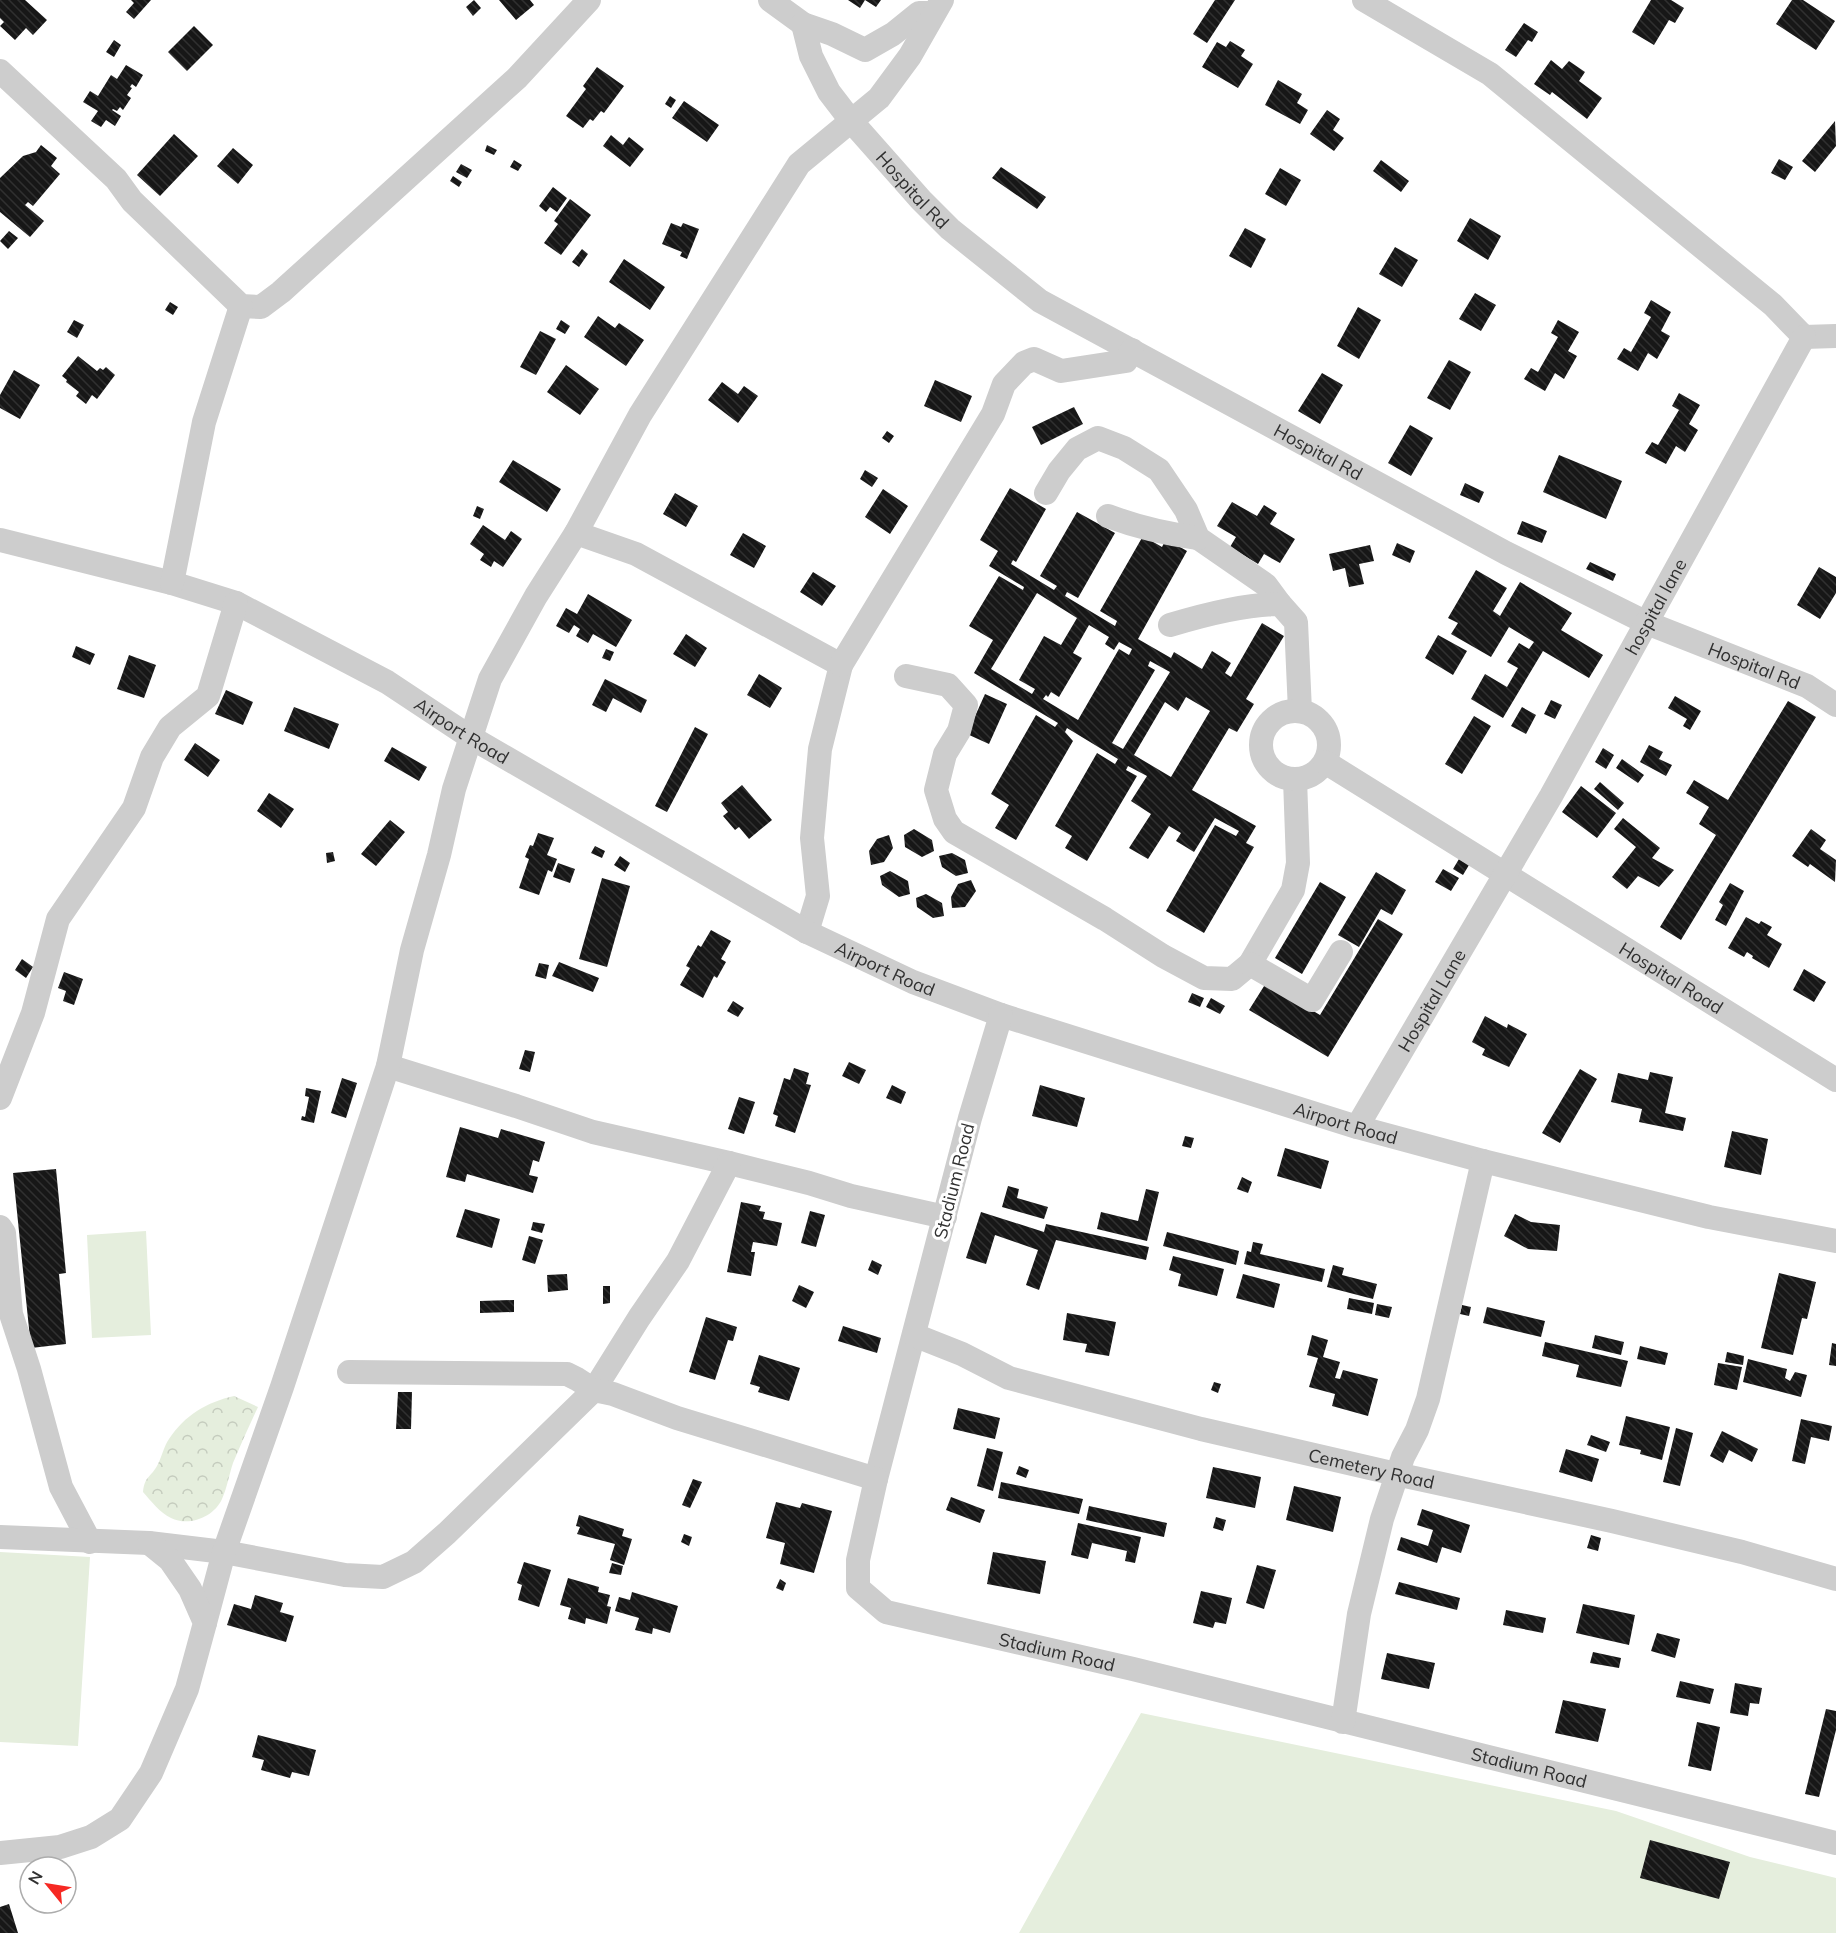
<svg xmlns="http://www.w3.org/2000/svg" width="1836" height="1933" font-family="Mulish,sans-serif">
<style>
.forest{fill:url(#forest-crowns)}
.garden{fill:#e5eedd}
.building{fill:url(#building-back-hatch);fill-rule:evenodd}
.lines{fill:none;stroke-linecap:round;stroke-linejoin:round}
.minor{stroke:#cdcdcd;stroke-width:24}
.labels{text-anchor:middle;dominant-baseline:central;stroke-width:6;stroke-linejoin:round;paint-order:stroke}
.street-label{font-size:18px;fill:#303030;stroke:#fff}
</style>
<defs>
<pattern id="forest-crowns" width="20" height="18" patternUnits="userSpaceOnUse" patternTransform="scale(1.5)"><rect width="20" height="18" fill="#e5eedd"/><path d="M2 6a3 3 0 1 1 6 0M12 15a3 3 0 1 1 6 0" fill="none" stroke="#c5ccbe"/></pattern>
<pattern id="building-back-hatch" width="6" height="6" patternUnits="userSpaceOnUse" patternTransform="scale(1.5)"><rect width="6" height="6" fill="#171717"/><path d="M-1 5l2 2M0 0l6 6M5-1l2 2" fill="none" stroke="#303030"/></pattern>
</defs>
<rect width="100%" height="100%" fill="#fff"/>
<!-- forest -->
<path class="forest" d="M234 1396 258 1407C249 1426 241 1444 233 1463 229 1475 227 1488 222 1499 214 1517 189 1527 171 1518 160 1513 151 1501 143 1492 145 1475 151 1478 158 1464 162 1456 164 1446 169 1439 185 1415 207 1402 234 1396Z"/>
<!-- garden -->
<path class="garden" d="M146 1231 151 1335 92 1338 87 1235Z
M0 1552 90 1557 78 1746 0 1742Z
M1141 1713 1616 1811 1750 1857 1836 1878V1933H1019Z"/>
<!-- building -->
<path class="building" d="M0 0H25L47 20 33 35 26 28 15 40 0 26 4 22 0 18Z
M131 0H151L134 19 126 12 134 3Z
M474 0 481 8 473 16 466 7Z
M499 0H530L534 5 516 20Z
M848 0H881L876 7 865 0 860 8Z
M1215 0H1235L1207 43 1193 34Z
M1651 0H1671L1684 8 1675 23 1669 20 1654 45 1632 32Z
M1792 0H1803L1835 21 1816 50 1776 24Z
M1524 23 1538 32 1532 42 1528 40 1516 57 1505 50Z
M194 26 213 45 187 71 168 52Z
M114 40 121 45 114 57 106 52Z
M1230 41 1245 50 1241 56 1253 64 1238 88 1202 67 1217 42 1226 47Z
M1551 60 1562 69 1569 61 1585 72 1579 81 1602 98 1587 119 1552 92 1550 95 1534 84Z
M126 65 143 75 136 87 132 84 130 87 132 88 127 95 131 98 123 110 120 107 117 111 113 109 112 110 121 116 115 126 106 120 101 127 91 121 98 111 83 102 90 91 98 96 111 75 117 79Z
M597 67 624 86 604 113 601 111 593 121 590 119 583 128 566 116 586 89 583 86Z
M1278 80 1302 94 1297 103 1308 110 1300 124 1265 105Z
M670 96 676 100 671 108 665 104Z
M684 101 719 125 707 142 672 118Z
M1327 110 1340 119 1333 130 1344 138 1334 151 1310 134Z
M1835 121 1836 146 1815 172 1802 161Z
M174 134 198 156 160 196 137 175Z
M611 135 623 145 629 137 644 149 630 167 603 146Z
M41 145 57 158 51 166 60 174 33 206 28 202 25 205 44 221 30 237 0 212V178L23 156 36 152Z
M487 145 497 150 494 155 485 151Z
M233 148 253 165 238 184 217 166Z
M1779 159 1793 167 1785 180 1771 173Z
M514 160 522 165 518 171 510 167Z
M1381 160 1409 181 1401 192 1373 171Z
M461 164 472 170 467 178 456 172Z
M1001 167 1046 197 1037 209 992 178Z
M1280 168 1301 180 1286 206 1265 194Z
M453 176 462 182 459 187 450 181Z
M553 187 567 198 557 212 550 207 546 212 539 206Z
M570 199 591 215 561 255 544 243 558 224 554 221Z
M1470 218 1501 236 1488 260 1457 241Z
M671 223 681 227 683 223 699 229 687 259 680 256 682 252 662 244Z
M1245 228 1266 239 1251 268 1229 256Z
M9 231 18 238 8 249 0 241Z
M1395 247 1418 260 1402 287 1379 274Z
M582 249 588 254 579 267 572 262Z
M624 259 665 287 650 310 609 282Z
M1475 293 1496 305 1481 331 1459 319Z
M1651 300 1671 312 1661 331 1670 336 1657 359 1648 353 1638 371 1617 359 1624 348 1631 352 1651 317 1644 313Z
M170 302 178 307 173 315 165 310Z
M1358 307 1381 320 1359 359 1337 346Z
M598 316 615 328 619 323 644 340 626 366 584 337Z
M74 320 84 325 77 338 67 332Z
M561 320 570 326 565 334 556 329Z
M1558 320 1579 332 1568 351 1577 356 1564 379 1555 373 1545 391 1524 379 1531 368 1538 372 1558 337 1551 333Z
M540 331 556 339 536 375 520 367Z
M78 356 97 371 100 368 103 370 106 367 115 375 97 399 92 395 86 404 76 396 79 392 66 382 67 380 62 376Z
M1449 360 1471 372 1450 410 1427 398Z
M566 365 599 389 580 415 547 392Z
M14 370 40 385 20 419 0 408V395Z
M1322 373 1343 385 1320 424 1298 411Z
M935 380 972 396 961 422 924 406Z
M722 382 738 394 744 386 758 396 738 423 708 400Z
M1679 393 1700 405 1689 424 1698 430 1685 452 1676 446 1666 464 1645 453 1652 442 1658 445 1679 410 1672 406Z
M1074 407 1083 424 1041 445 1032 427Z
M1410 425 1433 438 1411 476 1388 463Z
M887 431 894 436 889 443 882 438Z
M1559 455 1622 481 1606 519 1543 492Z
M513 460 561 489 547 512 499 482Z
M865 470 878 478 872 487 860 479Z
M1465 483 1484 492 1479 503 1460 495Z
M1010 488 1046 509 1016 562 1013 560 1011 564 1054 590 1057 586 1040 576 1077 512 1115 533 1078 598 1067 592 1065 596 1115 626 1117 621 1100 611 1143 536 1162 547 1166 539 1187 551 1138 639 1171 658 1174 652 1202 669 1212 651 1231 663 1225 673 1231 677 1262 623 1284 636 1246 699 1254 704 1237 732 1229 728 1192 790 1256 826 1246 843 1254 847 1204 933 1166 911 1215 825 1236 836 1239 831 1215 818 1194 852 1176 841 1181 833 1169 826 1148 859 1129 848 1151 814 1131 801 1147 776 1128 766 1126 770 1137 776 1087 861 1065 848 1072 836 1055 826 1097 753 1115 764 1118 759 1067 728 1065 732 1073 741 1016 840 995 828 1009 805 991 794 1036 715 1055 727 1058 723 974 673 993 640 969 626 999 576 1023 590 1024 587 989 566 998 551 980 540ZM1037 593 1077 618 1061 645 1044 636 1019 680 1035 689 1032 694 991 669ZM1089 625 1109 637 1105 644 1114 650 1119 642 1132 649 1129 655 1119 649 1078 720 1043 699 1046 695 1048 697 1051 692 1059 697 1082 658 1073 653ZM1150 661 1170 672 1123 749 1112 743 1155 670 1148 666ZM1186 697 1210 711 1171 777 1134 755 1165 702 1178 711Z
M883 489 908 506 890 534 865 517Z
M675 493 698 506 686 527 663 514Z
M1232 502 1257 516 1264 505 1277 513 1270 524 1295 539 1280 563 1264 554 1258 564 1230 547 1236 537 1217 526Z
M477 506 484 509 480 519 473 516Z
M1522 521 1547 531 1542 543 1517 534Z
M483 525 505 540 511 531 522 539 503 567 494 561 491 567 480 560 484 554 470 544Z
M743 533 766 546 754 568 730 555Z
M1397 543 1415 551 1410 563 1392 555Z
M1370 545 1374 561 1359 564 1364 584 1349 587 1345 568 1333 571 1329 554Z
M1590 562 1616 574 1613 581 1586 569Z
M1819 567 1836 577V593L1820 619 1797 605Z
M1476 570 1507 588 1493 611 1500 616 1520 582 1572 613 1561 630 1603 655 1589 678 1543 651 1503 718 1471 699 1485 674 1507 687 1518 668 1507 662 1519 643 1529 649 1534 642 1509 627 1491 657 1451 634 1458 623 1448 618Z
M813 572 836 586 822 606 800 592Z
M588 594 632 620 616 647 593 634 588 643 576 636 580 629 574 625 569 633 556 626 566 608 577 614Z
M686 634 707 648 695 667 673 654Z
M1438 635 1467 651 1453 675 1425 658Z
M76 646 95 654 90 665 72 657Z
M606 649 614 652 610 661 602 658Z
M129 655 156 665 144 698 117 689Z
M759 674 782 688 770 708 747 695Z
M605 679 647 700 641 713 613 698 606 712 592 705Z
M226 690 253 702 243 725 215 714Z
M985 694 1007 704 989 744 967 734Z
M1675 696 1701 711 1690 730 1683 726 1687 719 1668 708Z
M1551 700 1562 705 1555 719 1544 714Z
M1788 701 1816 717 1681 940 1660 927 1716 835 1699 824 1709 807 1686 793 1694 780 1728 800Z
M294 707 339 724 329 749 284 731Z
M1522 707 1536 715 1526 734 1511 726Z
M1474 716 1491 726 1462 774 1445 764Z
M695 727 708 734 667 812 655 806Z
M195 743 220 760 208 777 184 760Z
M1649 745 1663 752 1659 759 1672 765 1666 776 1640 762Z
M392 747 427 767 419 781 384 761Z
M1603 748 1614 755 1606 769 1595 762Z
M1622 759 1644 775 1638 783 1616 768Z
M1600 782 1624 803 1618 810 1594 789Z
M742 785 772 820 749 839 739 827 735 830 723 816 728 812 721 803Z
M1581 786 1616 813 1597 838 1562 812Z
M269 793 294 809 281 828 257 811Z
M1623 818 1660 848 1652 858 1674 870 1659 887 1638 876 1627 889 1612 877 1636 847 1614 829Z
M390 820 405 832 376 866 361 854Z
M914 829 932 840 934 851 922 857 905 847 904 835Z
M1811 829 1826 840 1820 849 1836 860 1835 882 1810 864 1808 867 1792 856Z
M538 833 554 838 547 855 557 859 552 872 548 870 539 895 519 888 529 859 525 857 530 845 533 846Z
M889 835 893 848 884 862 871 865 869 851 877 839Z
M595 846 605 851 602 858 591 853Z
M333 852 335 861 327 863 326 853Z
M952 853 965 860 968 873 956 876 942 867 939 856Z
M620 856 630 863 625 872 614 865Z
M1459 859 1469 865 1463 875 1453 869Z
M558 863 575 869 570 883 553 877Z
M1443 869 1459 878 1451 891 1435 882Z
M890 871 908 881 910 894 899 897 882 885 880 876Z
M1376 872 1406 890 1392 915 1381 909 1359 947 1338 935Z
M602 878 630 886 607 967 579 959Z
M971 880 976 891 965 907 952 908 951 897 958 884Z
M1320 882 1346 897 1302 974 1275 958Z
M1730 883 1744 891 1726 926 1715 920 1723 905 1719 902Z
M926 894 942 903 944 916 933 918 917 907 916 898Z
M1746 917 1759 924 1761 921 1772 927 1767 935 1782 944 1769 968 1752 958 1753 956 1747 952 1744 957 1728 948Z
M1378 919 1403 934 1328 1057 1249 1010 1266 983 1320 1015Z
M711 930 731 941 721 959 726 962 717 978 714 976 703 998 680 985 690 968 686 966 698 945 701 947Z
M22 959 33 967 26 978 15 970Z
M559 962 599 978 593 992 552 976Z
M539 963 549 965 546 979 535 976Z
M1804 969 1826 982 1814 1002 1793 990Z
M64 972 83 979 74 1005 63 1001 66 991 58 988Z
M1192 993 1204 998 1200 1007 1188 1002Z
M1211 998 1225 1006 1220 1014 1206 1007Z
M733 1001 744 1008 738 1017 727 1011Z
M1485 1016 1507 1028 1508 1024 1527 1034 1509 1067 1482 1055 1485 1049 1472 1042Z
M525 1050 535 1052 530 1072 519 1069Z
M849 1062 866 1070 859 1084 842 1076Z
M794 1068 809 1073 806 1084 811 1085 795 1133 775 1126 778 1116 773 1114 784 1078 790 1080Z
M1580 1069 1597 1079 1560 1143 1542 1133Z
M1650 1072 1673 1077 1665 1113 1686 1118 1683 1131 1639 1122 1642 1109 1611 1102 1618 1073 1648 1080Z
M342 1078 357 1083 346 1118 331 1113Z
M892 1085 906 1092 901 1104 886 1098Z
M1040 1085 1085 1098 1077 1127 1032 1116Z
M306 1088 321 1091 314 1123 301 1120 302 1116 305 1117 309 1097 305 1096Z
M739 1097 755 1102 744 1134 728 1129Z
M460 1127 498 1138 501 1129 545 1142 539 1162 533 1160 529 1175 538 1177 533 1193 467 1174 465 1182 446 1177Z
M1732 1131 1768 1139 1761 1175 1724 1167Z
M1185 1136 1194 1138 1191 1148 1182 1146Z
M1285 1148 1329 1161 1321 1189 1277 1176Z
M56 1169 66 1273 59 1274 66 1344 31 1348 13 1173Z
M1242 1177 1252 1182 1248 1193 1237 1189Z
M1008 1186 1019 1189 1017 1198 1048 1207 1044 1219 1002 1207Z
M1146 1189 1159 1192 1147 1241 1097 1229 1101 1212 1138 1221Z
M741 1202 761 1206 759 1211 765 1212 763 1219 782 1223 777 1246 753 1242 751 1252H755L751 1276 727 1272Z
M465 1209 500 1219 492 1248 456 1237Z
M810 1211 825 1215 816 1247 801 1243Z
M981 1212 1044 1232 1046 1224 1149 1247 1146 1260 1056 1240 1039 1290 1026 1285 1038 1250 995 1235 986 1264 966 1258Z
M1515 1214 1531 1222 1560 1225 1557 1251 1528 1249 1504 1236Z
M533 1222 545 1224 542 1233 531 1230Z
M1167 1232 1239 1251 1236 1265 1163 1246Z
M529 1236 543 1240 535 1264 522 1260Z
M1253 1242 1263 1244 1260 1254 1325 1269 1322 1282 1244 1264 1247 1251 1251 1252Z
M1173 1256 1224 1269 1217 1296 1178 1286 1181 1274 1169 1270Z
M872 1260 882 1265 878 1275 868 1270Z
M1333 1265 1344 1268 1342 1275 1377 1284 1373 1299 1327 1287Z
M1779 1273 1816 1282 1807 1319 1802 1318 1793 1355 1761 1348Z
M567 1274 568 1290 548 1292 547 1275Z
M1243 1274 1280 1284 1274 1308 1236 1298Z
M799 1285 814 1292 806 1308 792 1301Z
M603 1286H610V1303L603 1304Z
M1349 1298 1374 1303 1372 1314 1347 1309Z
M514 1300V1312L480 1313V1301Z
M1377 1304 1392 1307 1389 1318 1375 1315Z
M1462 1305 1471 1307 1469 1316 1460 1314Z
M1487 1307 1545 1321 1541 1337 1483 1323Z
M1067 1313 1116 1322 1109 1356 1085 1352 1087 1344 1063 1340Z
M706 1317 737 1327 733 1341 728 1340 715 1380 689 1372Z
M843 1326 881 1338 877 1353 838 1341Z
M1312 1335 1328 1340 1323 1357 1340 1362 1335 1378 1340 1379 1343 1370 1378 1379 1368 1416 1332 1406 1335 1394 1309 1387 1318 1358 1307 1355Z
M1595 1335 1624 1342 1621 1355 1592 1348Z
M1545 1342 1628 1361 1621 1387 1576 1377 1579 1365 1542 1356Z
M1832 1343 1836 1344V1366L1829 1365Z
M1640 1346 1668 1353 1665 1365 1637 1359Z
M1727 1352 1744 1356 1743 1365 1725 1362Z
M759 1355 800 1368 789 1401 758 1392 760 1387 750 1384Z
M1748 1359 1787 1369 1785 1378 1790 1381 1795 1372 1807 1375 1801 1397 1743 1382Z
M1718 1363 1742 1367 1737 1390 1714 1385Z
M1214 1382 1221 1384 1218 1393 1211 1390Z
M398 1392H412L411 1429H396Z
M958 1408 1000 1418 995 1439 953 1429Z
M1626 1416 1670 1427 1662 1460 1640 1454 1641 1450 1619 1445Z
M1801 1419 1832 1426 1829 1441 1811 1437 1805 1464 1792 1461Z
M1676 1428 1693 1433 1680 1486 1663 1482Z
M1722 1431 1758 1449 1752 1462 1729 1450 1723 1463 1710 1456Z
M1591 1435 1610 1442 1606 1452 1587 1445Z
M987 1448 1003 1452 993 1491 977 1486Z
M1566 1449 1599 1459 1592 1482 1559 1472Z
M1019 1466 1029 1470 1026 1478 1016 1474Z
M1213 1467 1261 1477 1255 1508 1206 1498Z
M693 1479 702 1482 690 1508 682 1505Z
M1001 1482 1083 1499 1079 1514 998 1498Z
M1294 1486 1341 1497 1333 1532 1286 1520Z
M951 1497 985 1510 980 1523 946 1510Z
M776 1502 800 1508 802 1503 832 1511 814 1573 780 1564 785 1543 766 1538Z
M1089 1506 1167 1523 1164 1537 1086 1520Z
M1422 1509 1470 1525 1461 1553 1442 1547 1437 1563 1397 1550 1401 1537 1428 1546 1433 1530 1417 1525Z
M579 1515 624 1529 622 1536 632 1539 624 1565 610 1560 615 1544 577 1534 580 1527 576 1526Z
M1216 1517 1226 1520 1223 1531 1213 1528Z
M1078 1523 1141 1537 1135 1563 1125 1561 1127 1551 1092 1543 1088 1559 1071 1555Z
M684 1534 692 1537 689 1546 681 1542Z
M1591 1535 1601 1538 1598 1551 1587 1548Z
M993 1552 1046 1561 1040 1594 987 1584Z
M524 1562 551 1570 539 1607 518 1600 522 1585 517 1583Z
M612 1563 623 1566 621 1575 609 1573Z
M1257 1565 1276 1570 1264 1609 1246 1603Z
M568 1578 599 1587 598 1592 610 1595 607 1606 611 1607 607 1624 586 1618 585 1624 568 1619 571 1608 560 1605Z
M780 1579 786 1583 783 1591 776 1588Z
M1399 1582 1460 1598 1457 1610 1395 1594Z
M1201 1591 1232 1598 1226 1624 1215 1622 1213 1628 1193 1623Z
M632 1592 678 1606 670 1633 653 1628 652 1634 635 1630 639 1618 615 1611 619 1597 630 1600Z
M255 1595 283 1603 280 1612 294 1616 286 1642 227 1625 234 1604 251 1609Z
M1583 1604 1635 1615 1629 1645 1576 1633Z
M1506 1610 1546 1618 1543 1633 1503 1625Z
M1657 1633 1680 1639 1675 1658 1651 1651Z
M1593 1652 1621 1658 1619 1668 1590 1663Z
M1387 1653 1435 1663 1429 1689 1381 1679Z
M1680 1681 1714 1689 1710 1704 1676 1697Z
M1735 1683 1762 1688 1759 1704 1750 1703 1748 1716 1730 1713Z
M1563 1700 1606 1709 1598 1742 1555 1733Z
M1826 1709 1836 1711V1730L1819 1797 1805 1794Z
M1697 1722 1720 1727 1711 1771 1688 1766Z
M258 1735 316 1750 309 1776 292 1772 290 1778 261 1770 264 1760 252 1757Z
M1650 1840 1730 1862 1719 1899 1640 1878Z
M9 1904 18 1933H0V1907Z"/>
<g class="lines">
<!-- minor -->
<g class="minor">
<path d="M770 0 803 24 832 34 865 50 893 34 919 13H934"/>
<path d="M1364 0 1490 74 1773 305 1804 337 1836 336"/>
<path id="s1" d="M803 24 811 56 829 92 852 122 921 200 950 229 1040 301 1506 553 1647 623 1807 686 1836 705"/>
<path d="M0 71 116 179 132 201 241 306 261 307 281 292 517 78 589 0"/>
<path d="M1046 493 1059 471 1077 449 1098 438 1124 448 1159 470 1186 510 1198 538 1266 585 1280 604"/>
<path d="M1108 516C1137 527 1167 534 1198 538"/>
<path d="M576 533 636 554 841 665 820 749 812 838 818 896 807 932"/>
<path id="s2" d="M0 540 172 583 236 603 387 682 470 737 807 932 913 982 1001 1015 1357 1127 1483 1161 1709 1217 1836 1241"/>
<path d="M172 583 204 422 241 306"/>
<path d="M1170 625C1203 615 1245 604 1280 604L1296 622 1300 711"/>
<path d="M841 665 993 414 1004 384 1024 363 1034 359 1061 371 1126 361 1132 350"/>
<path d="M906 676 948 685 966 705 959 731 945 754 936 790 945 819 954 832 1105 919 1163 956 1204 978 1232 979 1250 964 1293 890 1298 863 1295 779"/>
<circle cx="1295" cy="745" r="34"/>
<path id="s3" d="M1325 762 1836 1080"/>
<path d="M1250 964 1312 1000 1341 952"/>
<path id="s4" d="M1001 1015 970 1118 876 1479 858 1560V1588L886 1612 1133 1669 1836 1843"/>
<path d="M388 1066 516 1106 593 1132 729 1163 809 1183 851 1196 945 1217"/>
<path d="M0 1098 33 1013 58 919 134 808 152 757 170 727 208 696 236 603"/>
<path id="s5" d="M1357 1127 1551 796 1804 337"/>
<path d="M0 1227 4 1233 11 1314 29 1369 61 1487 90 1542"/>
<path id="s6" d="M914 1335 962 1354 1009 1378 1201 1429 1396 1474 1612 1521 1742 1552 1836 1579"/>
<path d="M349 1372 567 1374 577 1379 594 1390 639 1318 678 1261 729 1163"/>
<path d="M0 1537 149 1543 224 1552 345 1575 383 1577 414 1562 447 1533 594 1390 613 1394 677 1418 876 1479"/>
<path d="M205 1623 224 1552 282 1387 388 1066 412 950 439 855 454 789 490 679 536 596 576 533 640 415 799 164 879 98 910 56 942 0"/>
<path d="M1343 1722 1359 1614 1382 1519 1403 1457 1417 1430 1428 1399 1483 1161"/>
<path d="M0 1853 60 1847 91 1837 120 1819 151 1773 187 1689 205 1623 190 1589 170 1560 149 1543"/>
</g>
</g>
<g class="labels">
<!-- street labels -->
<g class="street-label">
<text stroke="none"><textPath href="#s1" startOffset="202">Hospital Rd</textPath></text>
<text stroke="none"><textPath href="#s1" startOffset="688">Hospital Rd</textPath></text>
<text stroke="none"><textPath href="#s5" startOffset="600">hospital lane</textPath></text>
<text stroke="none"><textPath href="#s1" startOffset="1174">Hospital Rd</textPath></text>
<text stroke="none"><textPath href="#s2" startOffset="504">Airport Road</textPath></text>
<text stroke="none"><textPath href="#s2" startOffset="990">Airport Road</textPath></text>
<text stroke="none"><textPath href="#s3" startOffset="408">Hospital Road</textPath></text>
<text stroke="none"><textPath href="#s5" startOffset="147">Hospital Lane</textPath></text>
<text stroke="none"><textPath href="#s2" startOffset="1476">Airport Road</textPath></text>
<text transform="translate(954 1181) rotate(-76)">Stadium Road</text>
<text stroke="none"><textPath href="#s6" startOffset="478">Cemetery Road</textPath></text>
<text stroke="none"><textPath href="#s4" startOffset="804">Stadium Road</textPath></text>
<text stroke="none"><textPath href="#s4" startOffset="1290">Stadium Road</textPath></text>
</g>
</g>
<!-- north arrow -->
<g transform="translate(48 1885) rotate(300)"><circle r="28" fill="#ffffff" stroke="#acacac" stroke-width="1.5"/>
<path d="M0-4.5L10 22L0 15L-10 22Z" fill="#f62923"/>
<text y="-9" font-size="16" font-weight="bold" text-anchor="middle" fill="#303030">N</text>
</g>
</svg>
